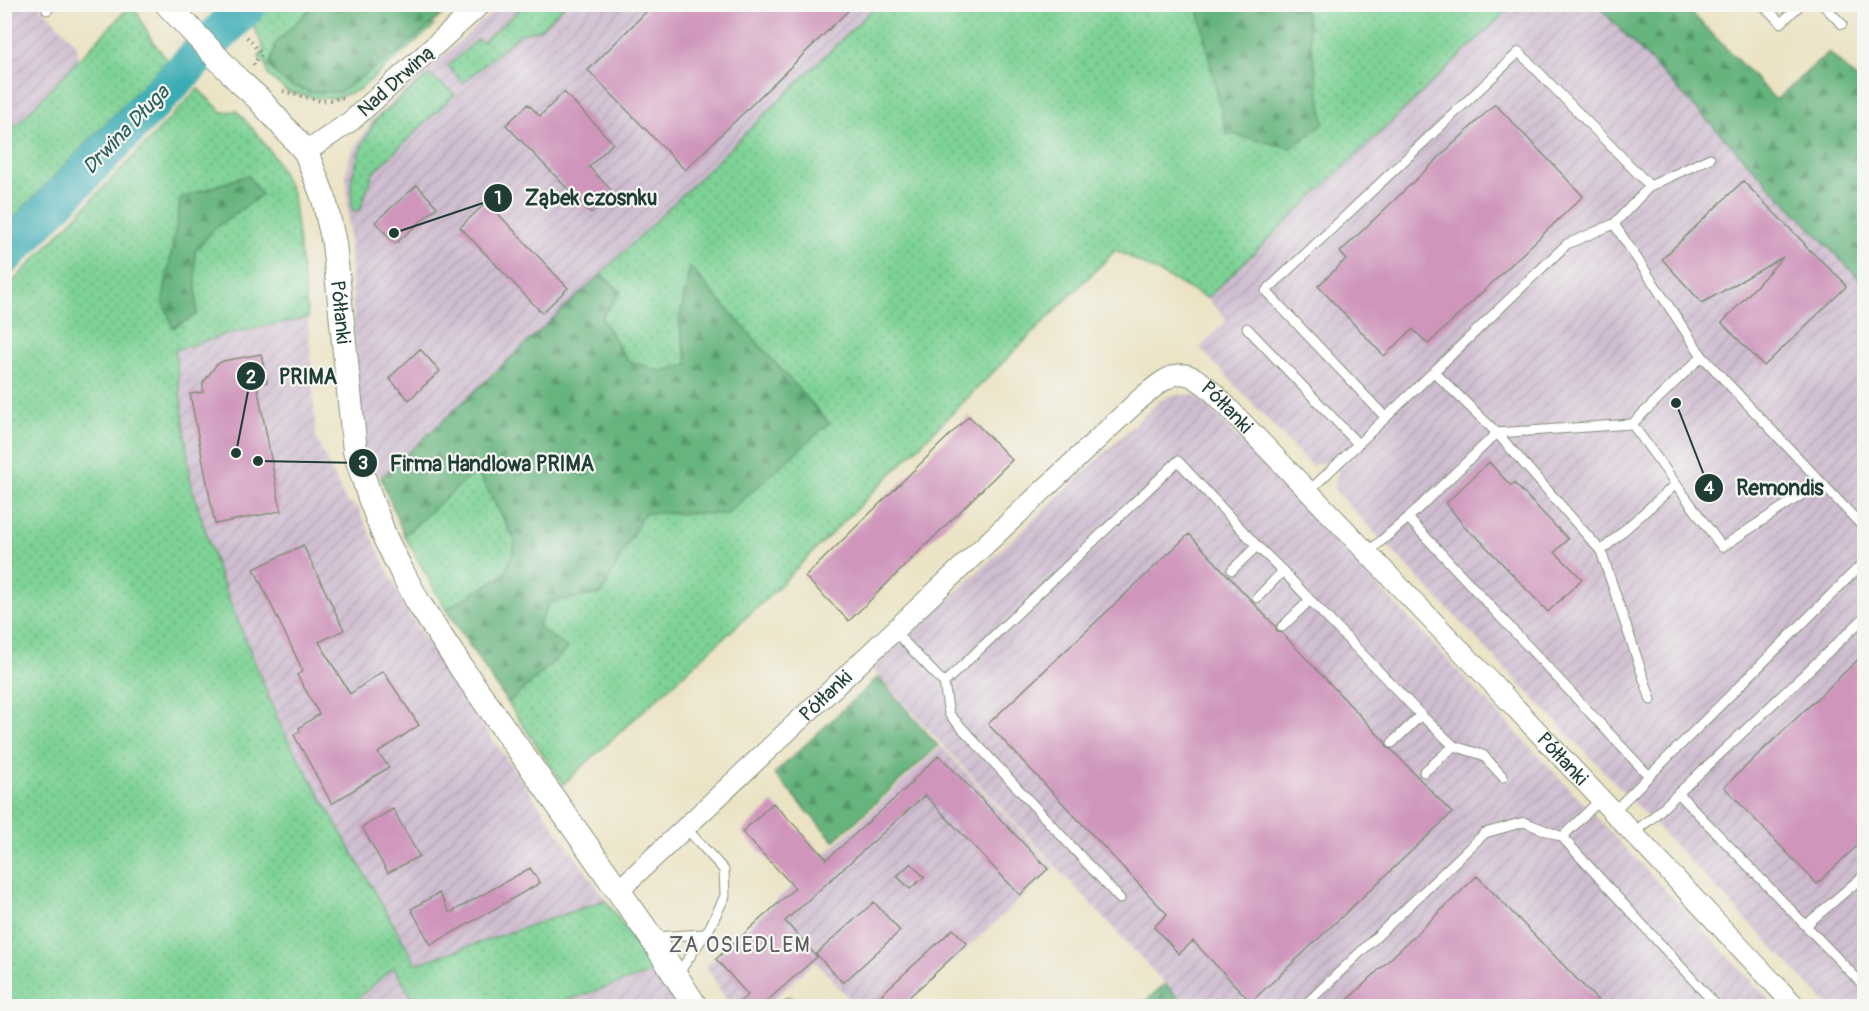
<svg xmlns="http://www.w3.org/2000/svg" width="1869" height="1011" font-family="Pangolin,sans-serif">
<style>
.industrial{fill:url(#industrial-furrows)}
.green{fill:url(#green-dots);stroke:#4e8864;stroke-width:1.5;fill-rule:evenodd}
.forest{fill:url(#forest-firs);stroke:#427859;stroke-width:1.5}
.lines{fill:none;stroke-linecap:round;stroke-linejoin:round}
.river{stroke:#3aacb4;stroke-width:39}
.building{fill:#cf95bb}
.service-casing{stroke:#85907c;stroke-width:11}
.minor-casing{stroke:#85907c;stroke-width:22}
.tertiary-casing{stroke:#85907c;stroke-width:26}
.path{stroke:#85907c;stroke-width:4;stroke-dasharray:1.5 4.5;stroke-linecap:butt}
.service{stroke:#fff;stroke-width:9}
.minor{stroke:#fff;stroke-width:20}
.tertiary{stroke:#fff;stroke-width:24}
.labels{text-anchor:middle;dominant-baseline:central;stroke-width:4.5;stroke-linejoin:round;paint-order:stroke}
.street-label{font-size:20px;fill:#1f3d34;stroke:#f6f6f2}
.water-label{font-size:21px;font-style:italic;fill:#275e5a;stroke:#f6f6f2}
.neighbourhood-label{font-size:21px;letter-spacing:1.5px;fill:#5d5c63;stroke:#f6f6f2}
.leader{fill:none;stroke:#1f3d34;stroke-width:2}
.callout-dot{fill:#1f3d34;stroke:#f6f6f2;stroke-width:2}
.mark-label{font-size:18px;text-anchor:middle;font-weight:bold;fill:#fff}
.callout-label{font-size:21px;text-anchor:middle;font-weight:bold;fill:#1f3d34;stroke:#f6f6f2;stroke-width:4.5;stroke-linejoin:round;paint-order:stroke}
</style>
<defs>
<pattern id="industrial-furrows" width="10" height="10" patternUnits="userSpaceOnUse" patternTransform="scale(1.5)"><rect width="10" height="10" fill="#cfbdd0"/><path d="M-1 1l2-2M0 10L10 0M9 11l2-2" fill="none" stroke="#b1a3b3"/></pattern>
<pattern id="green-dots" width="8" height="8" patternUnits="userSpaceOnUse" patternTransform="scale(1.5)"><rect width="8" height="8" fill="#7dd295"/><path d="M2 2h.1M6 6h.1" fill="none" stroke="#66ac7a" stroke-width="1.8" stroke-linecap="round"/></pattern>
<pattern id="forest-firs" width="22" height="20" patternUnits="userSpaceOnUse" patternTransform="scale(1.5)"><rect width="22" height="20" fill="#66b47e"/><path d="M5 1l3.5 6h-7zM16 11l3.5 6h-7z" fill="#539468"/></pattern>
</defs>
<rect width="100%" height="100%" fill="#f6f6f2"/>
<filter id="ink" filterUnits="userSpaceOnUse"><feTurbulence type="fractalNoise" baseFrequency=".0167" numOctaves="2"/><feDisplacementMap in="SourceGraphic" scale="12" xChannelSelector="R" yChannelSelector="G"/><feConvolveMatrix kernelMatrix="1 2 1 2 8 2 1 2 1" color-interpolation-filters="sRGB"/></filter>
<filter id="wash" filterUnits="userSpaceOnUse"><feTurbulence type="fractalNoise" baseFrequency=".008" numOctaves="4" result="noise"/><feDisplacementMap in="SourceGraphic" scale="24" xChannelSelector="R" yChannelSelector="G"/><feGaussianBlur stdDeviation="1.35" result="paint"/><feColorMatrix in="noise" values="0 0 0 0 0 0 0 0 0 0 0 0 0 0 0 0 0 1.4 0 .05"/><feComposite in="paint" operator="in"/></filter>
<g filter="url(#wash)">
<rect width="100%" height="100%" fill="#ebe3c4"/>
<!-- industrial -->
<path class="industrial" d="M5 5H39L77 45 78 62 5 138Z
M500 5H877L601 274 381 478 363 451 356 366 346 174 352 151 374 119Z
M1513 5H1597L1864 284V1006H1829L1333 489 1339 472 1329 461 1311 466 1200 348 1227 320 1207 298Z
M308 318 316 438 346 502 358 508 403 603 450 679 606 900 416 965 281 727 218 572 191 484 175 349 231 333Z
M1170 395H1195L1205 403 1775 1006H1186L873 670 1160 401Z
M941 746 1054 868 904 1006H856L815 961 767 1006H730L706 966Z
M394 967 417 1006H351Z
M658 972 678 1006H553Z"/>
<!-- green -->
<path class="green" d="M131 5H133L151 39 167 60 5 226V137Z
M238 5H315L276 43 398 52 431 24 434 26 360 89 337 98H318L288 92 268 75 265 63 259 57 264 50 256 31Z
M522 5H565L540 29 519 35 463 83 448 66 478 39 482 42 512 17Z
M877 5H1199L1198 8 1306 13 1296 5H1513L1207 298 1116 250 763 602 563 784 508 703 567 649 538 627 549 602 601 594 644 512 727 514 690 268 679 322 688 365 660 372 627 360 601 317 621 291 601 274Z
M429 75 455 94 373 173 360 210 352 211 351 181 361 147 377 118Z
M198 89 222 112 237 111 259 136 276 160 293 195 308 318 231 333 175 350 191 484 218 572 281 727 416 964 606 900 654 972 549 1006H417L394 967 349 1006H5L4 291ZM248 175 261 195 214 229 195 251Z
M476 469 516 542 505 574 446 610 404 535Z"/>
<!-- forest -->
<path class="forest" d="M315 4H454V5L398 52 340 92H310L287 84 269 67 276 43Z
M1199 5H1296L1306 13 1324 123 1291 148 1226 133 1198 8Z
M1597 5H1684L1776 100 1829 52 1864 87V284Z
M248 175 261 195 214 229 195 251 197 314 173 328 163 300 181 198Z
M690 267 829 423 727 514 644 513 601 594 549 602 538 627 568 648 508 703 446 610 505 574 516 542 477 470 404 535 381 478 601 274 621 292 601 317 627 360 660 371 688 365 679 322Z
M878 677 938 746 834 841 774 774Z
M1165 984 1186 1006H1140Z"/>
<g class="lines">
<!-- river -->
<path class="river" d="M4 256 248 4"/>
</g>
<g id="blocks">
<!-- building -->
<path class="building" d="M654 4H855L685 170 588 70Z
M564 92 613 143 589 167 613 192 591 213 506 125 528 104 540 116Z
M1495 104 1583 196 1428 344 1413 329 1384 356 1318 286 1346 259 1340 252Z
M1743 181 1805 244 1804 245 1841 279 1846 287 1764 366 1722 323 1783 257 1702 303 1662 259Z
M417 185 437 207 395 244 375 222Z
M487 202 568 288 542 313 460 227Z
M420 349 440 371 409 400 389 378Z
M261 354 267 382 257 385 281 511 215 524 190 394 203 392V383L216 365 223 361Z
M969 416 1012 460 849 621 805 577Z
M1489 462 1511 486 1514 483 1568 539 1555 552 1582 579 1548 612 1478 538 1467 530 1446 503Z
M1189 534 1275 626 1277 631 1283 634 1385 742 1387 747 1392 750 1452 813 1251 1002 1193 941 1179 954 1154 927 1167 914 988 724Z
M303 545 344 630 319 642 350 694 383 671 419 725 378 753 389 767 332 804 294 735 300 731 299 728 319 714 297 675 303 671 254 569Z
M1864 654V839L1817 884 1724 787Z
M939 755 1048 869 1020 895 925 795 785 921 817 957 761 1006H734L748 995 716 959 795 888 742 832 773 803 827 859 913 782 912 781Z
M393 809 419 856 388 873 362 827Z
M911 863 924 877 910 889 897 876Z
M530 868 540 883 431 945 411 909 439 893 450 913Z
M1477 876 1603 1006H1341Z
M874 902 900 931 843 983 816 954Z
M953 929 967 943 926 982 899 1006H869Z"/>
</g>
</g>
<g filter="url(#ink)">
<use href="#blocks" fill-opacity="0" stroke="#85907c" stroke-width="1.5"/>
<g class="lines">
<defs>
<path id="service" d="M1762 4 1781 23 1801 4
M1822 4 1842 24
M47 10 53 4
M1650 186 1710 158
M1247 328 1358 444
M1702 356 1864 528
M1632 424 1722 547 1821 482
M1308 492 1567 244 1614 224 1650 186 1519 52 1266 291 1386 418
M1408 518 1649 776
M1601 551 1497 433 1632 424 1702 356 1614 224
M1367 553 1408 518 1497 433 1434 372
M1257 598 1283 571 1257 546
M1310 600 1421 715 1392 743
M1282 627 1310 600 1283 571
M894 631 944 683 949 714 1120 899
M944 683 1178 461 1257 546 1232 570
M1651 700 1601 551 1676 484
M1421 715 1454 746 1424 772
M1454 746 1483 755 1503 777
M1678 793 1864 986
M1601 799 1562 837 1717 1006
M1613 812 1864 562
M1632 833 1651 819 1864 618
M1806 925 1861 878
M653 937 705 934
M678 974 710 927 725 896 724 870 685 827
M787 1006 789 1005 790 1006
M1304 1006 1485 833 1524 822 1562 837"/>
<g id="minor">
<path d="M306 152 351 121 481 4"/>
<path id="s1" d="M618 891 1141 398C1174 371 1183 363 1216 395L1492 683 1795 1006"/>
</g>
<g id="tertiary">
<path id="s2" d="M167 4 238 80 258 98 306 152 324 199 334 243 355 451 370 498 386 540 402 572 418 602 462 669 651 937 695 1006"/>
</g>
</defs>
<!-- service casing -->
<use href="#service" class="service-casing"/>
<!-- minor casing -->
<use href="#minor" class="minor-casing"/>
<!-- tertiary casing -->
<use href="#tertiary" class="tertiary-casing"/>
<!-- path -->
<path class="path" d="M247 37 262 55 253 63 255 66
M283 91 320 101 345 98"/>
<!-- service -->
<use href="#service" class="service"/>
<!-- minor -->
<use href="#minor" class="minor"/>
<!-- tertiary -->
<use href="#tertiary" class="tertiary"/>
</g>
</g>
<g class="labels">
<!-- street labels -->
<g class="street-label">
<text transform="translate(396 81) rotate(-42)">Nad Drwiną</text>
<text stroke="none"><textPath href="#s2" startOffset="368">Półłanki</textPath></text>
<text stroke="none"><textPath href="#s1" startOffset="824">Półłanki</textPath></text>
<text stroke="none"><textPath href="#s1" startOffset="285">Półłanki</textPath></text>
<text stroke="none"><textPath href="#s1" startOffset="1310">Półłanki</textPath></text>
</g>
<!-- water labels -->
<g class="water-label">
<text transform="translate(126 130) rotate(-46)">Drwina Długa</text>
</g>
<!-- neighbourhood labels -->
<g class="neighbourhood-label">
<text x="740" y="945">ZA OSIEDLEM</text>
</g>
</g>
<!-- callouts -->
<path class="leader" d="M394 233L498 198M236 453L251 376M258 461L363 463M1676 403L1709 488"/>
<g class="callout-dot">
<circle cx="394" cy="233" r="6"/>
<circle cx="236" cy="453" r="6"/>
<circle cx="258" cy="461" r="6"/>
<circle cx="1676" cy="403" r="6"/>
<circle cx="498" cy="198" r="15"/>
<circle cx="251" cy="376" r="15"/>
<circle cx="363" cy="463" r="15"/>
<circle cx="1709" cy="488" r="15"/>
</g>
<g class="mark-label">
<text x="498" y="204">1</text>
<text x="251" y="383">2</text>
<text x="363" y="469">3</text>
<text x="1709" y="494">4</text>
</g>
<g class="callout-label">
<text x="591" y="205">Ząbek czosnku</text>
<text x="308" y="384">PRIMA</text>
<text x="492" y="471">Firma Handlowa PRIMA</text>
<text x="1780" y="495">Remondis</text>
</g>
<!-- margin -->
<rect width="1869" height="1011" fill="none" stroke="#f6f6f2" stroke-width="24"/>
</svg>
